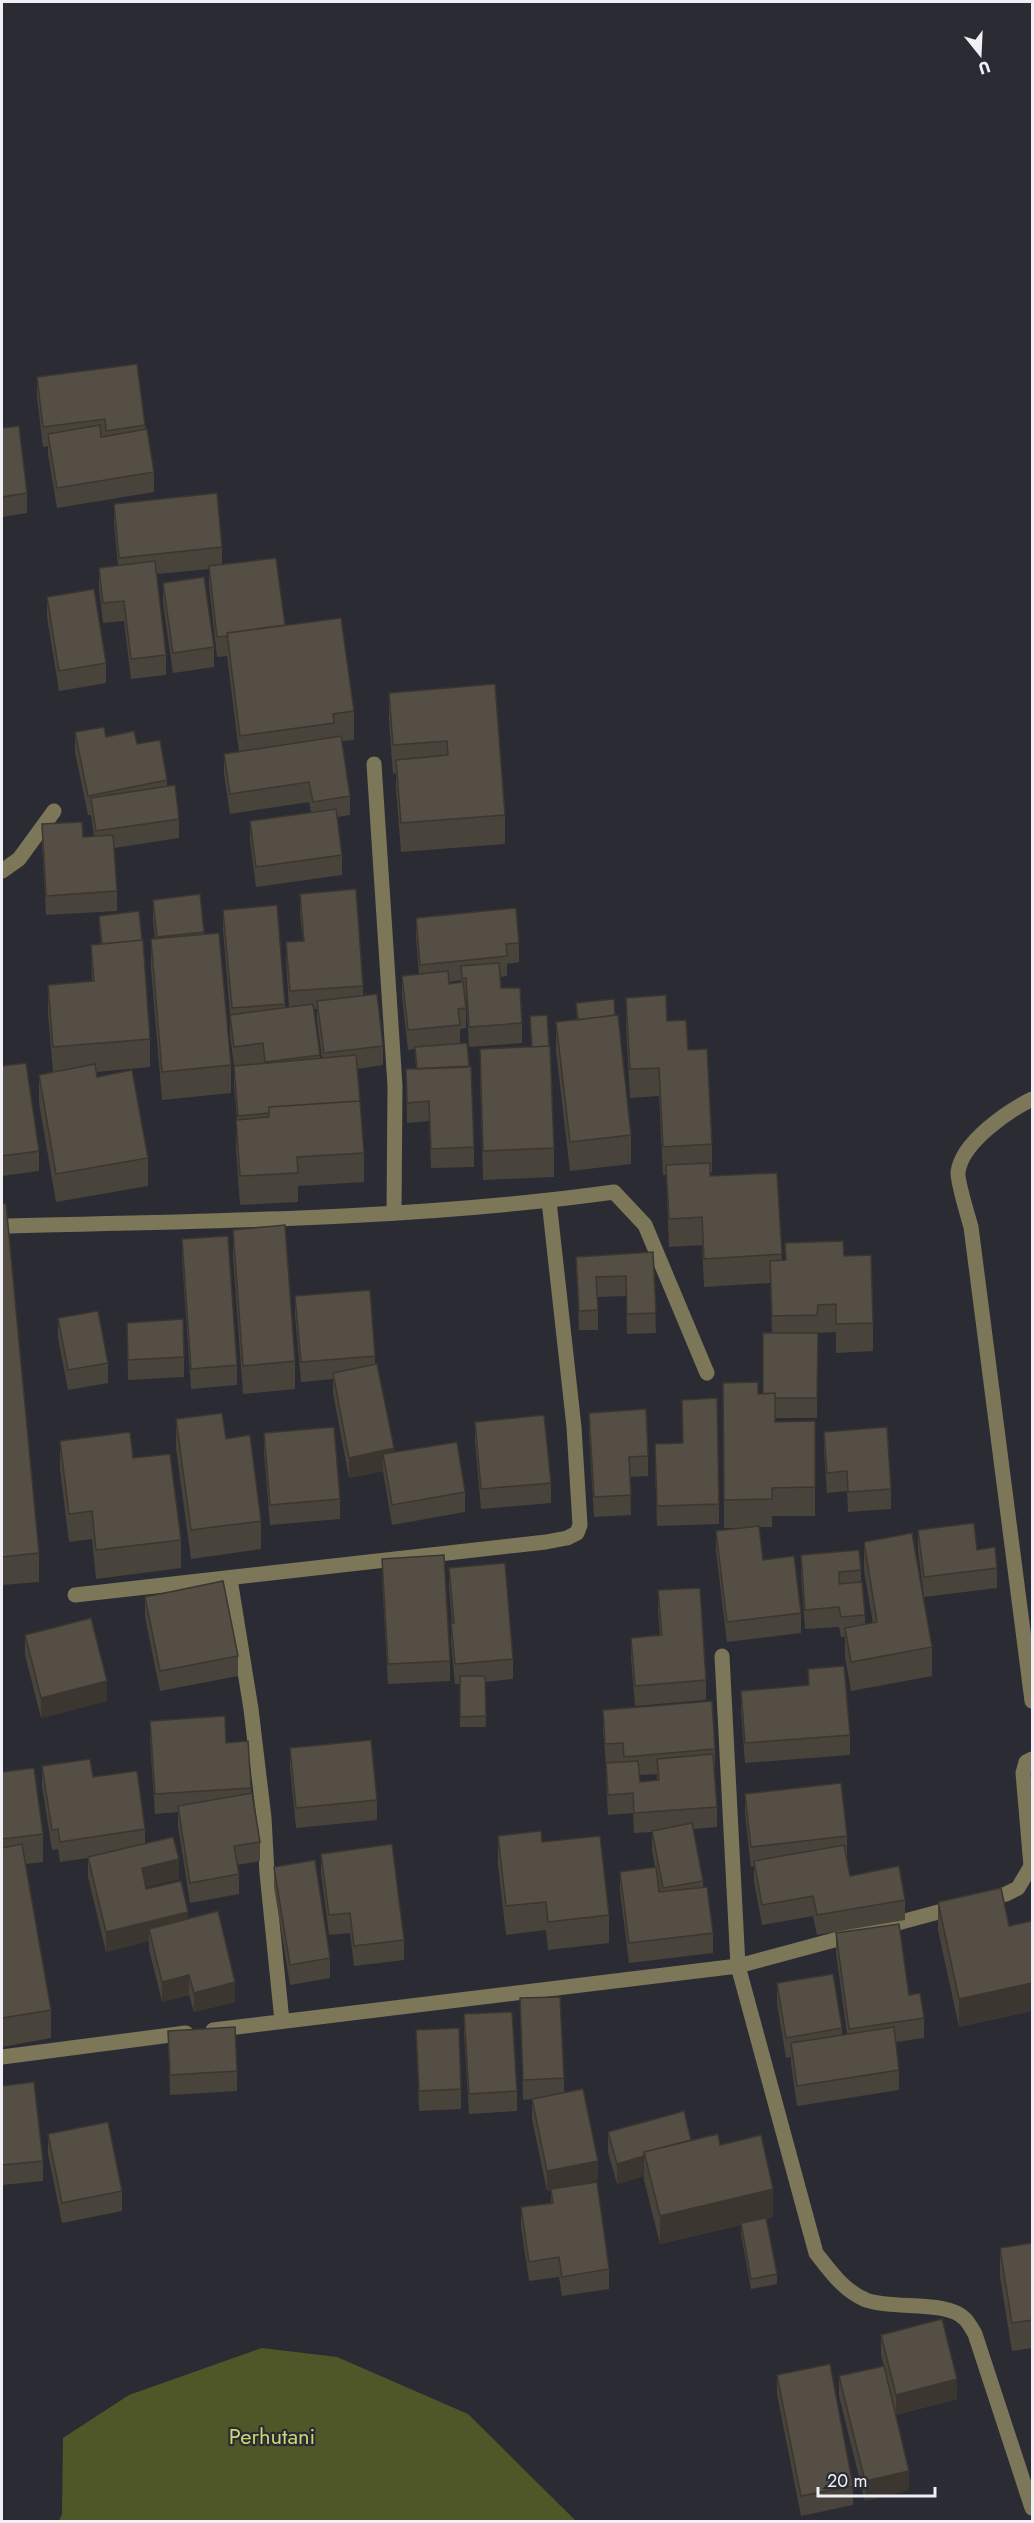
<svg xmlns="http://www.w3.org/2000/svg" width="1034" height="2523" font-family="Jost,sans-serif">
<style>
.green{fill:#4f5729}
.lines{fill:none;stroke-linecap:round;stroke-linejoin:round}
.minor{stroke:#7b7758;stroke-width:15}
.wall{fill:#48433b;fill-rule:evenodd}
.shaded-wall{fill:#3b3730}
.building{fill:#544e45;stroke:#3b3730;stroke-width:1.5}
.labels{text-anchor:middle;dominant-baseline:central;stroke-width:4.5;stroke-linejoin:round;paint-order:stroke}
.park-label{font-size:22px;fill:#c8d971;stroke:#2b2b34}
</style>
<rect width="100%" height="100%" fill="#2b2b34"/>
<!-- green -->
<path class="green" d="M262 2348 337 2357 468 2414 576 2521H59L62 2514 63 2438 129 2395Z"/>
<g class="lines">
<!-- minor -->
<path class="minor" d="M374 764 395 1086 394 1213
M2 871 19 859 54 811
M1032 1099C1008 1111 962 1142 958 1172 957 1181 968 1216 971 1227L1032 1701
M2 1226C205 1221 412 1220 614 1192L645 1225 707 1373
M230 1579 251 1709 264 1818 267 1873 282 2021
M75 1595 546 1542 567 1538 577 1533 580 1525 574 1427 549 1201
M722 1656 738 1966 816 2253C830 2271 844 2291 866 2300 894 2310 947 2300 965 2319 969 2323 972 2329 975 2334L1032 2508
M983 1900 1006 1894 1018 1888 1031 1866 1023 1773 1026 1762 1032 1759
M213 2030 738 1966 957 1907
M2 2057 186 2033"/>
</g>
<!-- wall -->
<path class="wall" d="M37 377 145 425 154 472V492L57 508 48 454V446L43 447 37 397Z
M2 428 27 493V513L2 517Z
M114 504 222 547V565L285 625 354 711V740L342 741 350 796V815L337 817 342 855V875L256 887 250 841V821L311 812 309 802 230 814 224 774V754L239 752 227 656 217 657 209 586V569L157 574 166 655V675L131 679 124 621 103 623 99 588V568L118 566 114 524Z
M163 583 214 647V667L173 673 163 603Z
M47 597 106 663V683L59 691 47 617Z
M495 684 505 815V844L401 852 396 788V773L393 774 389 721V693Z
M75 732 106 737 137 744 167 780V786L179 819V838L114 848 117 891V911L46 915 42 844V824L83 837 94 836 91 815H88L75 752Z
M200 894 204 935 231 1065V1093L162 1100 151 968V939H155L153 919V900Z
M300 894 363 986V995L383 1046V1065L357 1069 364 1153V1182L298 1186V1202L240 1205 236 1148 237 1120 234 1085V1066L230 1035V1015L223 930V910L285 1004V1008L289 1007 286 962V942L303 941 300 914ZM313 1009H317V1021L322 1058H320Z
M99 916 150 1039V1067L96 1072 97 1077 148 1158V1186L56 1202 39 1103V1075L53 1072 48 1013V985L92 981 91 945 101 944 99 926Z
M416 918 519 943V962L507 964V976L500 977 501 988 522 1023V1043L469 1047 466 998H465L466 1008V1028L460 1029V1044L474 1147V1167L431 1168 429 1121 407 1123 406 1069H416L415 1049 408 1050 402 996V976L419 974 416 938ZM461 980V982L449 984V982Z
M626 998 667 1021 688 1050 712 1144V1172H710V1176L777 1173 782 1261 785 1260V1243L844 1256 873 1323V1351L836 1353V1332L818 1333 817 1418H775V1422L815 1421V1516H772V1527H759L763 1560 801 1613V1633L727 1642 716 1551V1531L746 1528H724L723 1383 758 1394H763L772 1333 770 1283 704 1287 702 1245 669 1247 666 1175H663L659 1096 630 1098 626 1027Z
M576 1003 615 1015 631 1135V1164L570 1171 556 1051V1022L577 1020Z
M530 1016 554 1148V1177L483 1180 480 1077V1049L531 1047Z
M2 1066 39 1151V1171L2 1176Z
M2 1204 39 1553V1582L2 1585Z
M233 1230 295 1361V1389L243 1394 233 1258Z
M182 1239 237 1365V1385L191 1389 182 1259Z
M653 1252 656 1333 627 1334 626 1296 598 1297V1330H579L576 1257Z
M295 1296 375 1356V1364L394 1452 465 1492V1512L392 1525 383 1471 349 1478 333 1393V1379L301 1382 295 1316Z
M58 1318 108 1363V1383L68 1390 58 1338Z
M127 1323 184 1357V1377L128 1380Z
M682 1400 719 1504V1524L657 1526 655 1463 683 1443Z
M589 1413 648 1456V1476L630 1477 631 1515 594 1517 589 1433Z
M176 1419 226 1439 261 1521V1549L191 1559 176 1448Z
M475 1422 551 1483V1503L481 1509 475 1442Z
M824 1432 891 1489V1509L848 1512 847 1491 827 1493 824 1452Z
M264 1433 340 1499V1519L270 1525 264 1453Z
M60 1441 133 1458 181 1540V1568L96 1579 92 1539 69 1542 60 1469Z
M918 1530 977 1550 997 1568V1588L924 1597 918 1550Z
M864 1542 932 1647V1676L851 1691 845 1657V1637H841L839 1627 805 1629 801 1575V1555L861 1570V1582L865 1615V1625L873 1623 864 1571Z
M382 1559 450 1661V1681L388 1684 382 1579Z
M449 1568 513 1659V1679L485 1682 486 1727H460V1684H455L451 1642V1622L452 1623 449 1588Z
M658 1590 706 1680V1700L635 1706 631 1658V1638L660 1635 658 1610Z
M145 1597 238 1656V1676L160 1691 145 1617Z
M25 1635 107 1701 41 1718 25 1655Z
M808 1669 850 1735V1755L745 1763 741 1711V1691L808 1686Z
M603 1710 715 1749V1769H714L717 1807V1827L693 1829 703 1881V1887L713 1933V1953L629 1963 620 1891V1872L655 1867 652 1851V1832L634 1833 633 1813 608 1815 606 1783V1764L603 1730ZM657 1774V1781L640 1782V1775ZM657 1874 660 1892H659Z
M150 1721 226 1743 251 1788V1793L260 1842V1861L237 1865 239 1874V1894L190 1903 178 1826V1812L155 1814 150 1741Z
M290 1748 377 1800V1820L296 1828 290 1768Z
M42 1766 93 1777 145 1829V1844L179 1879 146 1887V1889L188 1919 235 2002 194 2012 189 1995 162 2002 149 1949V1941L106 1952 88 1877V1858L60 1862 58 1849 52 1850 42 1786Z
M2 1772 43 1834V1862L26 1864 51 2010V2038L2 2047Z
M745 1794 847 1836V1856H846L850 1876 905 1900V1920L817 1935 813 1916 762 1925 754 1881V1866L751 1867 745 1813Z
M498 1836 542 1842 609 1915V1943L548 1950 546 1930 506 1935 498 1865Z
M321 1854 404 1940V1960L354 1966 350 1933 329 1935 321 1873Z
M274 1867 330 1958V1978L290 1985 274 1887Z
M938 1902 1009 1926 1032 1921V2011L959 2027 938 1930Z
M836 1933 909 1995 924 2018V2038L896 2042 899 2070V2090L797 2106 791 2063V2057L786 2058 777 2003V1983L842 2028V2035L847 2034 836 1953Z
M520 1998 564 2078V2093L598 2180 576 2185 609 2269V2289L562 2296 559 2277 529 2281 521 2227V2207L551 2203V2190L547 2191 532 2119V2099L523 2100Z
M464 2014 517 2091V2111L469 2114 464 2034Z
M416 2030 461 2089V2109L419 2111Z
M168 2031 237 2071V2091L170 2095Z
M2 2086 43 2161V2181L2 2185Z
M608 2132 691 2140 720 2145 773 2217 766 2219 777 2274V2284L751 2289 741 2234V2225L660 2244 644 2180V2176L617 2184 608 2152Z
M48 2134 122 2191V2211L62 2223 48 2154Z
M1032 2243V2348L1012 2351 1000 2277V2248Z
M881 2335 957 2399 896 2415 909 2490 865 2501 839 2396V2376L884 2366 881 2355Z
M777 2375 853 2486V2505L801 2516 777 2394Z"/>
<!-- shaded-wall -->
<path class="shaded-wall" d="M394 1448V1468L383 1454V1471L349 1478V1458Z
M107 1681V1701L41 1718V1698Z
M179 1859V1879L142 1888V1868Z
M188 1912V1932L149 1929V1941L106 1952V1932Z
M189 1975V1995L162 2002V1982Z
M235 1982V2002L194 2012V1993Z
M1032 1983V2011L959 2027V1999Z
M644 2156V2176L617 2184V2164Z
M598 2161V2180L547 2191V2171Z
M773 2189V2217L660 2244V2216Z
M957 2379V2399L896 2415V2395Z
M909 2471V2490L865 2501V2481Z"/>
<!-- building -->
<path class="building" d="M137 364 145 425 106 431 105 419 43 427 37 377Z
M100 425 101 437 147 429 154 472 57 488 48 434Z
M19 426 27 493 2 497V428Z
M217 493 222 547 119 558 114 504Z
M276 558 285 625 227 633 228 636 217 637 209 566Z
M155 561 166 655 131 659 124 601 103 603 99 568Z
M204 577 214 647 173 653 163 583Z
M94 589 106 663 59 671 47 597Z
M341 618 354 711 333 714 334 723 240 736 227 633Z
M495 684 505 815 401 823 396 760 448 755 447 741 393 745 389 693Z
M104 727 106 737 134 731 137 744 160 740 167 780 88 796 75 732Z
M341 736 350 796 313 802 309 782 230 794 224 754Z
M175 785 179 819 96 831 91 798Z
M336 809 342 855 256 867 250 821Z
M82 822 83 837 113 835 117 891 46 896 42 824Z
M356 889 363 986 290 991 286 942 304 941 300 894Z
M200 894 204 932 157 937 153 900Z
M277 905 285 1004 232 1008 223 910Z
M516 908 519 943 506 944 507 956 420 965 416 918Z
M139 911 142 940 102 944 99 916Z
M219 933 231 1065 162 1072 151 939Z
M143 940 150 1039 53 1047 48 985 94 981 91 945Z
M499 963 501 988H520L522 1023 469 1027 466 978 462 979 461 966Z
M448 971 449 984 463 982 466 1008 458 1009 460 1025 408 1030 402 976Z
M377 994 383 1046 324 1053 317 1001Z
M666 995 667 1021 686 1020 688 1050 707 1049 712 1144 663 1147 659 1068 630 1069 626 998Z
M614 999 615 1015 578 1020 576 1003Z
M313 1004 320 1055 265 1062 263 1043 234 1047 230 1015Z
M547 1015 549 1046 532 1047 530 1016Z
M618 1015 631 1135 570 1142 556 1022Z
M467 1043 469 1067 417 1069 415 1047Z
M550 1046 554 1148 483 1151 480 1049Z
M356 1055 360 1101 269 1107V1113L238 1116 234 1066Z
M26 1063 39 1151 2 1156V1066Z
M95 1064 97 1077 132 1070 148 1158 56 1174 39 1075Z
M471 1066 474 1147 431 1149 429 1101 407 1103 406 1069Z
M360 1101 364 1153 297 1157 298 1173 240 1176 236 1120 269 1117V1107Z
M710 1163V1176L777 1173 782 1254 704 1259 702 1217 669 1219 666 1165Z
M2 1204H6L39 1553 2 1557Z
M285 1225 295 1361 243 1366 233 1230Z
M228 1236 237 1365 191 1369 182 1239Z
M843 1241 844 1256 871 1255 873 1323 836 1324V1304L818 1305 817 1315 772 1316 770 1261 786 1260 785 1243Z
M653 1252 656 1313 627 1314 626 1276 596 1277 598 1310 579 1311 576 1257Z
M370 1290 375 1356 301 1362 295 1296Z
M98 1311 108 1363 68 1370 58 1318Z
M183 1319 184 1357 128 1360 127 1323Z
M763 1333H818L817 1398H775V1393L763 1394Z
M377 1364 394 1448 349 1458 333 1373Z
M758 1382V1394L775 1393V1422L815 1421V1487L772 1488V1499L724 1500 723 1383Z
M717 1398 719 1504 657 1506 655 1444 683 1443 682 1400Z
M646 1409 648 1456 629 1457 631 1495 594 1497 589 1413Z
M222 1413 226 1439 250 1435 261 1521 191 1530 176 1419Z
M544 1415 551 1483 481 1489 475 1422Z
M334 1427 340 1499 270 1505 264 1433Z
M887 1427 891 1489 848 1492 847 1471 827 1473 824 1432Z
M130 1432 133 1458 170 1454 181 1540 96 1550 92 1511 69 1514 60 1441Z
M457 1442 465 1492 392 1505 383 1454Z
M974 1523 977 1550 995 1547 997 1568 924 1577 918 1530Z
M759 1526 763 1560 794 1556 801 1613 727 1622 716 1531Z
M912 1533 932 1647 851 1662 845 1628 877 1622 864 1542Z
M859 1550 861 1570 839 1572V1584L862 1582 865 1615 841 1617 839 1607 805 1610 801 1555Z
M444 1555 450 1661 388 1664 382 1559Z
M505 1563 513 1659 455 1664 451 1622 454 1623 449 1568Z
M223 1581 238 1656 160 1671 145 1597Z
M700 1588 706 1680 635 1686 631 1638 662 1635 658 1590Z
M91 1618 107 1681 41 1698 25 1635Z
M844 1666 850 1735 745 1743 741 1691 809 1685 808 1669Z
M460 1676H485L486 1716 460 1717Z
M712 1701 715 1749 624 1757 623 1743 605 1744 603 1710Z
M225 1716 226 1743 248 1741 251 1788 155 1794 150 1721Z
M371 1740 377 1800 296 1808 290 1748Z
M713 1754 717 1807 634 1813 633 1793 608 1795 606 1763 638 1761 640 1782 659 1780 657 1759Z
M90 1759 93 1777 137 1771 145 1829 60 1842 58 1829 52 1830 42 1766Z
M34 1768 43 1834 2 1839V1772Z
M841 1783 847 1836 751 1847 745 1794Z
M252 1793 260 1842 234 1846 239 1874 190 1883 178 1806Z
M692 1823 703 1881 663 1888 652 1831Z
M541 1831 542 1842 600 1836 609 1915 548 1922 546 1902 506 1906 498 1836Z
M173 1837 179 1859 142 1868 146 1889 181 1881 188 1912 106 1932 88 1857Z
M22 1844 51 2010 2 2018V1848Z
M392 1844 404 1940 354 1946 350 1913 329 1915 321 1854Z
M844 1845 850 1876 899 1866 905 1900 817 1915 813 1896 762 1905 754 1861Z
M315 1860 330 1958 290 1965 274 1867Z
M656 1867 659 1892 707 1887 713 1933 629 1943 620 1872Z
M1001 1888 1009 1926 1032 1921V1983L959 1999 938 1902Z
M218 1911 235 1982 194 1993 189 1975 162 1982 149 1929Z
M899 1924 909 1995 920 1993 924 2018 849 2029 836 1933Z
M833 1974 842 2028 786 2038 777 1983Z
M560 1997 564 2078 523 2080 520 1998Z
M512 2012 517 2091 469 2094 464 2014Z
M235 2027 237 2071 170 2075 168 2031Z
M894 2027 899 2070 797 2086 791 2043Z
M459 2028 461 2089 419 2091 416 2030Z
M34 2082 43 2161 2 2165V2086Z
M583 2089 598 2161 547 2171 532 2099Z
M684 2111 691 2140 644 2152V2156L617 2164 608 2132Z
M108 2122 122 2191 62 2203 48 2134Z
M718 2134 720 2145 761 2135 773 2189 660 2216 644 2152Z
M597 2182 609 2269 562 2277 559 2257 529 2262 521 2207 553 2203 551 2189Z
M766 2218 777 2274 751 2279 741 2223Z
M1032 2243V2320L1012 2323 1000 2248Z
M942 2319 957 2379 896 2395 881 2335Z
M830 2364 853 2486 801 2496 777 2375Z
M884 2366 909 2471 865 2481 839 2376Z"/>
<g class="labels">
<!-- park labels -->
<g class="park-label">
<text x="272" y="2436">Perhutani</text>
</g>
</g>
<!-- border -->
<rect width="1034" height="2523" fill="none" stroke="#efeff5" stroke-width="6"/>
<!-- north arrow -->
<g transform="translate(980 54) rotate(162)" stroke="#2b2b34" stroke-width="4.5" paint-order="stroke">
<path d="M0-4.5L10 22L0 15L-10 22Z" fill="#efeff5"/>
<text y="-9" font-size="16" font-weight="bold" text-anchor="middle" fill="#efeff5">U</text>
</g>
<!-- scale -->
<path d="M818 2487v9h117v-9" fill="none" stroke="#efeff5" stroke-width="3"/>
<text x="827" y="2487" font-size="18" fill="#efeff5" stroke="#2b2b34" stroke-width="4.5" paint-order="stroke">20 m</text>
</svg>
